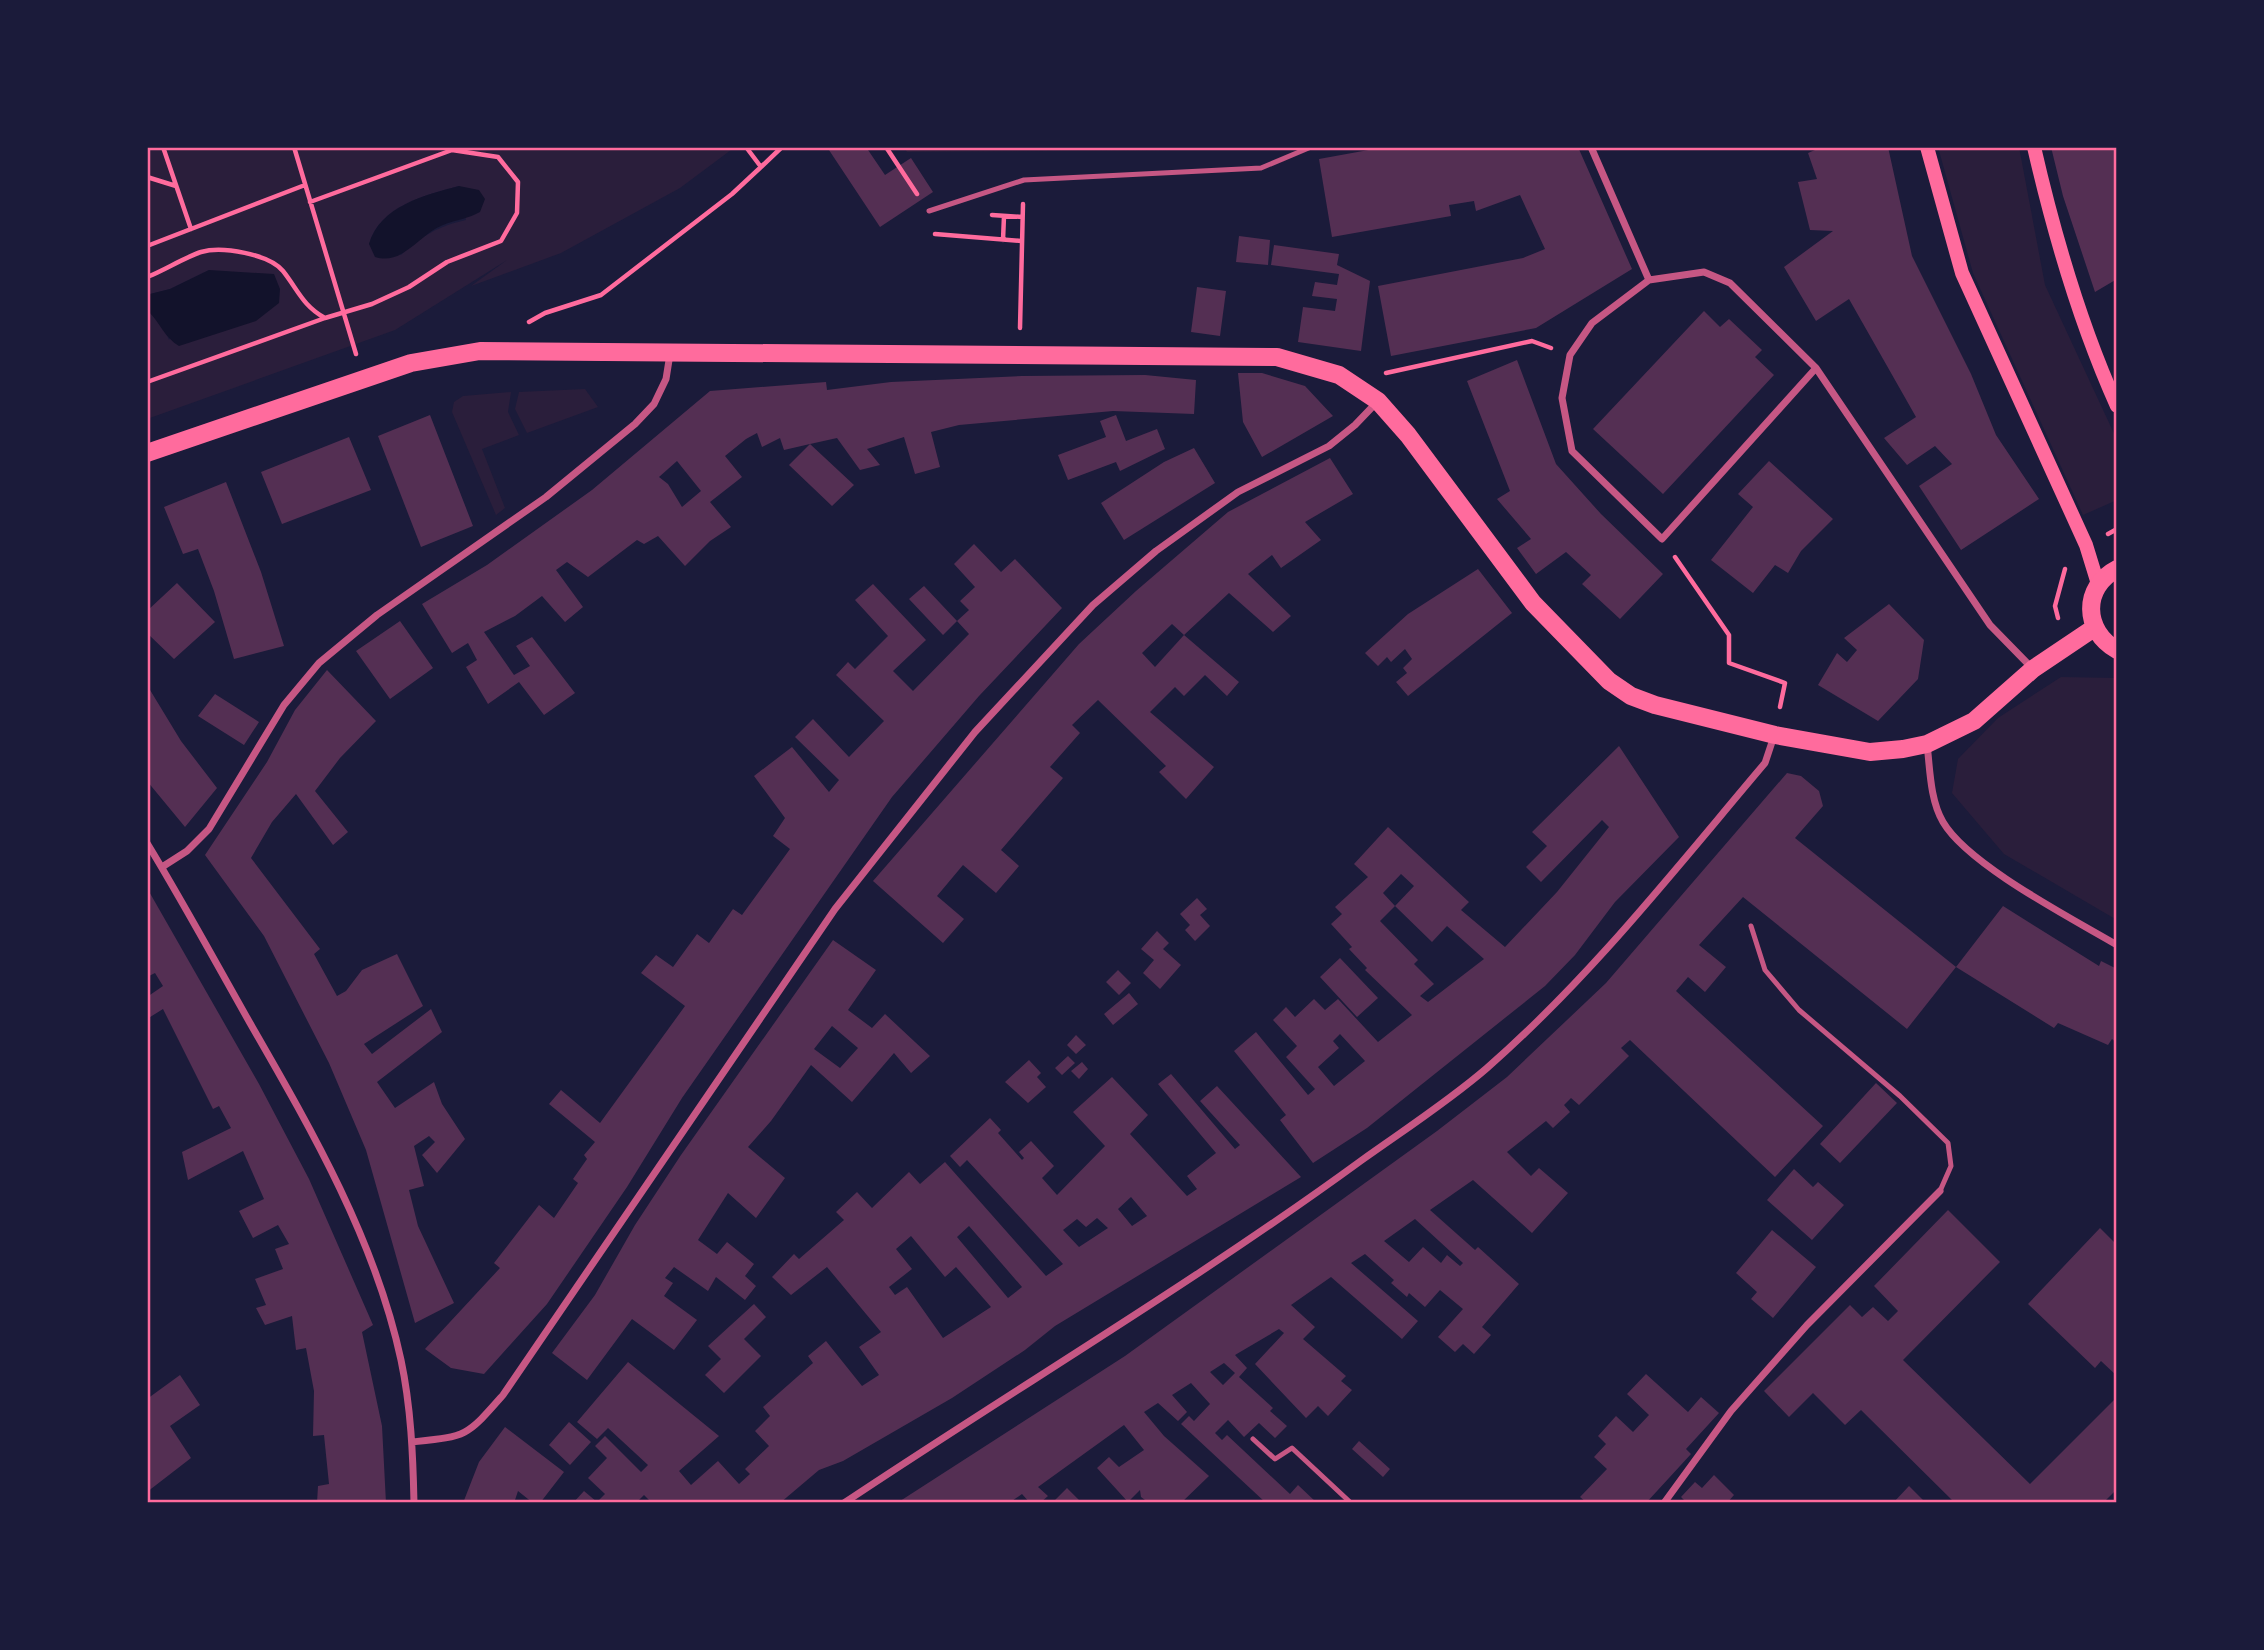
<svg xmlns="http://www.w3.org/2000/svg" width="2264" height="1650" font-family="Jost,sans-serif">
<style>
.green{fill:#2a1e3b;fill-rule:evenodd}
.water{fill:#12122b}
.building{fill:#542f53;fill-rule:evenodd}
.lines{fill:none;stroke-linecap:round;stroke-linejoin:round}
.path{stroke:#ff6b9d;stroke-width:4.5}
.service{stroke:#c65784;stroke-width:5}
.minor{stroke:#c65784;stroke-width:7}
.secondary{stroke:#ff6b9d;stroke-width:14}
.primary{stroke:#ff6b9d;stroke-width:18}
.neatline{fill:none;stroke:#ff6b9d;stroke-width:2.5}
</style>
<rect width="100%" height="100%" fill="#1b1b3a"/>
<!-- green -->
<path class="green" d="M147 147H735L680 188 561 253 471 286 507 260 395 330 147 419ZM459 186 466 220C439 226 421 236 401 255L369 244C380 206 425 195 459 186ZM209 270 169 340 150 294 170 289Z
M904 147H1170L1171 150 907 152Z
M1938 147H2019L2045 285 2117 440V500L2083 515 1973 273Z
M585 389 598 407 527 433 515 409 519 392Z
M511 392 508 412 519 435 482 449 505 508 496 515 452 412 454 402 463 396Z
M2061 677 2117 678V920L2004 854 1952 793 1958 759 1998 718Z"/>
<!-- water -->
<path class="water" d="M459 186 479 190 485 199 480 212C468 219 455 220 443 225 418 235 403 266 375 257L369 244C380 206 425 195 459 186Z
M209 270 274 274 280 289 279 303 256 321 179 346C165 338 160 323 149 312L150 294 170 289Z"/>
<!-- building -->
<path class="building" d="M827 147H866L885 175 911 158 933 192 880 227Z
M1385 147H1578L1632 269 1536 328 1391 356 1378 286 1523 258 1545 249 1520 195 1476 211 1474 201 1449 205 1451 216 1332 237 1319 159Z
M1822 147H1888L1912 256 1971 374 1996 435 2039 499 1961 550 1919 486 1952 464 1935 446 1907 465 1884 438 1916 417 1849 299 1816 321 1784 267 1833 231 1810 230 1798 182 1817 179 1808 153Z
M2051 147H2117V279L2095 292 2063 196Z
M1239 236 1270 240 1268 265 1236 262Z
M1274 245 1339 254 1337 265 1370 281 1361 351 1298 342 1303 307 1335 311 1337 299 1312 296 1315 282 1337 285 1339 274 1271 265Z
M1197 287 1226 291 1220 336 1191 332Z
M1704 311 1720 327 1729 319 1762 350 1755 357 1774 375 1663 494 1593 429Z
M1517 360 1556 464 1601 514 1663 574 1620 619 1582 584 1591 575 1566 552 1536 574 1517 548 1531 539 1497 499 1510 491 1467 381Z
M1238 373H1262L1305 386 1333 416 1262 457 1243 422Z
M1145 375 1196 380 1194 414 1113 411 959 425 931 432 940 467 915 474 904 437 867 449 880 465 860 470 837 438 810 444 854 485 832 506 789 465 810 444 784 450 780 438 762 447 757 433 746 439 725 456 742 477 710 502 731 527 710 541 685 566 658 536 644 544 637 540 588 577 567 562 556 570 583 607 565 622 542 596 515 616 484 632 514 675 530 666 516 646 532 637 575 693 544 715 519 682 488 704 466 667 477 660 468 643 452 653 422 604 487 565 592 490 710 391 826 382 827 390 891 382 1022 376ZM677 461 701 491 682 507 668 484 659 477Z
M430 415 473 526 421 547 378 436Z
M1116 415 1126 441 1157 429 1165 449 1120 471 1116 462 1068 480 1058 455 1106 437 1100 421Z
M349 437 371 490 282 524 261 472Z
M1194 448 1215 483 1124 540 1101 503 1164 462Z
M1330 458 1353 494 1305 522 1321 540 1281 568 1272 555 1248 574 1291 616 1273 632 1229 593 1184 635 1239 682 1227 696 1205 675 1184 696 1175 687 1150 712 1214 767 1186 799 1159 772 1166 766 1098 700 1072 725 1080 733 1050 767 1063 778 1001 850 1019 866 996 893 963 865 937 896 964 919 943 943 873 881 1079 644 1136 591 1228 512ZM1172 624 1184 635 1155 667 1142 653Z
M1769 461 1833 519 1801 551 1788 573 1775 565 1753 593 1711 560 1753 507 1738 494Z
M226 482 261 572 284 646 234 659 214 591 198 549 183 554 164 507Z
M974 544 1001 572 1015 559 1062 608 979 696 892 797 682 1098 627 1187 547 1304 484 1374 451 1368 425 1349 500 1268 494 1263 539 1205 554 1218 578 1183 573 1179 587 1159 584 1155 595 1142 549 1104 561 1090 600 1123 685 1006 641 973 656 955 673 967 697 934 709 943 733 909 742 915 790 849 773 836 785 818 754 776 792 747 829 792 839 780 795 737 813 719 849 757 884 721 836 675 848 662 855 669 888 636 855 600 873 584 926 640 893 671 913 691 969 634 957 621 943 635 909 599 924 586 957 621 969 610 960 601 975 587 954 564Z
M1478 569 1512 613 1408 696 1396 682 1407 673 1403 668 1412 659 1405 649 1391 662 1387 657 1378 666 1365 653 1408 614Z
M177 583 215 622 174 659 147 633V611Z
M1889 604 1924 640 1918 679 1878 721 1818 685 1837 653 1847 662 1857 650 1844 638Z
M400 621 433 668 390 699 356 651Z
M327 670 376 721 340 758 315 791 348 832 333 845 296 794 272 822 251 858 320 949 314 954 337 996 346 991 362 970 397 954 423 1006 364 1044 372 1054 431 1009 442 1032 377 1082 395 1108 434 1082 442 1104 465 1139 437 1173 422 1155 435 1142 429 1136 414 1146 424 1186 409 1190 418 1226 454 1303 415 1323 366 1150 329 1063 264 936 205 855 267 762 295 710Z
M147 685 181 741 217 788 185 827 147 781Z
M215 694 259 722 244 745 198 716Z
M1619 746 1679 837 1615 902 1575 955 1545 986 1367 1128 1313 1163 1280 1120 1286 1115 1234 1051 1256 1032 1308 1095 1315 1089 1286 1057 1297 1046 1273 1020 1286 1007 1295 1017 1314 999 1325 1010 1338 999 1378 1042 1412 1015 1365 970 1367 968 1349 949 1352 947 1331 924 1342 914 1335 907 1368 877 1354 864 1388 827 1469 902 1461 910 1505 947 1557 892 1609 827 1602 820 1541 882 1526 867 1547 846 1532 832ZM1401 874 1414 886 1395 906 1432 942 1447 926 1484 959 1428 1002 1420 996 1434 984 1414 964 1418 960 1380 921 1395 906 1383 893ZM1340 1034 1365 1061 1334 1086 1318 1067 1339 1048 1333 1041Z
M1787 773 1801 776 1819 791 1823 806 1795 838 1956 967 1907 1029 1743 897 1699 945 1726 967 1705 992 1688 977 1676 991 1823 1126 1775 1177 1630 1040 1621 1048 1629 1056 1579 1105 1571 1098 1564 1105 1570 1112 1553 1128 1546 1121 1507 1152 1531 1176 1539 1168 1568 1193 1532 1233 1473 1180 1430 1210 1475 1250 1478 1247 1519 1284 1482 1327 1491 1335 1474 1354 1463 1344 1455 1352 1438 1337 1463 1309 1440 1290 1425 1307 1409 1293 1407 1297 1391 1283 1394 1280 1365 1254 1351 1263 1418 1321 1402 1339 1331 1277 1291 1305 1315 1327 1303 1339 1346 1376 1341 1381 1352 1390 1328 1416 1318 1406 1306 1418 1255 1364 1284 1333 1279 1329 1235 1355 1247 1368 1239 1377 1273 1408 1270 1411 1287 1426 1275 1438 1259 1423 1244 1437 1228 1420 1215 1433 1222 1440 1227 1435 1290 1494 1298 1485 1317 1503H1266L1181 1424 1189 1416 1194 1421 1210 1404 1191 1383 1172 1395 1187 1412 1178 1421 1158 1403 1144 1412 1164 1436 1209 1476 1181 1503H1149L1141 1497 1140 1490 1128 1502 1097 1468 1109 1457 1119 1467 1144 1450 1124 1425 1038 1487 1048 1496 1040 1503H1030L1022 1494 1009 1503H897L1125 1356 1437 1131 1507 1077 1606 983ZM1415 1219 1463 1263 1460 1266 1447 1255 1441 1263 1423 1247 1409 1262 1384 1241ZM1224 1363 1235 1373 1223 1385 1210 1372Z
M147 888 259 1084 309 1179 373 1325 362 1332 382 1426 386 1503H317L318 1486 329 1484 324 1435 313 1436 314 1391 306 1348 296 1350 292 1316 265 1325 256 1308 266 1305 255 1279 283 1269 275 1249 289 1244 278 1225 253 1238 239 1211 264 1199 243 1151 188 1180 182 1152 231 1128 219 1106 213 1109 163 1009 147 1019V997L163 986 155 973 147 977Z
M1197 898 1207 909 1200 915 1210 926 1195 941 1185 930 1190 925 1180 914Z
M2003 906 2099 966 2101 961 2117 969V1043L2112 1039 2108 1045 2058 1023 2054 1028 1956 967Z
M1157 931 1169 943 1163 949 1181 965 1160 989 1143 973 1154 960 1141 949Z
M833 940 876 970 848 1010 872 1028 885 1014 930 1056 911 1073 894 1053 852 1102 811 1065 771 1121 748 1147 785 1178 756 1218 728 1193 698 1240 717 1254 727 1242 754 1264 745 1276 756 1286 745 1300 716 1277 708 1291 674 1267 665 1278 673 1283 664 1296 697 1320 674 1350 632 1319 587 1380 552 1353 595 1295 635 1225 681 1155ZM832 1026 858 1048 840 1068 814 1049Z
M1340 958 1378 998 1357 1017 1320 977Z
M1118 970 1131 983 1119 995 1106 982Z
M1129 993 1138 1004 1113 1025 1104 1014Z
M1076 1035 1086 1045 1076 1054 1067 1045Z
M1068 1056 1075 1063 1062 1075 1055 1068Z
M1029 1060 1041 1073 1037 1077 1046 1087 1028 1103 1005 1082Z
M1082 1062 1088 1069 1079 1079 1071 1071Z
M1171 1074 1235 1149 1240 1145 1200 1101 1217 1086 1301 1177 1055 1326 1025 1350 952 1398 843 1461 819 1470 780 1503H652L644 1495 636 1503H573L584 1491 597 1502 605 1494 588 1478 607 1458 595 1446 605 1436 641 1472 648 1465 608 1428 597 1439 577 1422 628 1362 719 1436 679 1471 691 1485 718 1461 739 1484 750 1474 745 1469 769 1446 755 1431 770 1416 763 1407 813 1363 808 1356 826 1341 862 1386 879 1375 859 1347 881 1332 827 1267 791 1295 772 1277 794 1254 799 1259 844 1220 836 1212 857 1192 872 1208 909 1172 920 1184 945 1162 1046 1276 1063 1264 967 1160 960 1167 950 1156 990 1118 1001 1130 998 1133 1022 1160 1024 1158 1019 1152 1031 1141 1054 1166 1042 1178 1057 1195 1105 1146 1073 1112 1112 1077 1148 1115 1130 1134 1187 1196 1197 1189 1187 1176 1216 1153 1158 1084ZM1131 1197 1147 1216 1132 1226 1118 1209ZM1097 1218 1108 1228 1079 1247 1063 1230 1077 1219 1086 1227ZM969 1226 1022 1287 1008 1298 957 1237ZM911 1236 945 1277 956 1267 991 1307 943 1338 907 1287 895 1295 889 1287 912 1269 896 1249Z
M1876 1083 1897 1103 1840 1163 1820 1144Z
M1794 1169 1813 1187 1818 1182 1844 1205 1812 1240 1767 1200Z
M1948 1210 2000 1262 1903 1360 2030 1484 2117 1397V1489L2103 1503H1955L1861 1410 1845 1425 1813 1393 1789 1417 1764 1391 1850 1305 1862 1317 1873 1307 1888 1321 1898 1311 1874 1286Z
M2100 1228 2117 1245V1376L2101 1361 2095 1368 2028 1304Z
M1772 1230 1816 1267 1773 1318 1751 1299 1757 1292 1736 1273Z
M754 1304 766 1317 744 1339 761 1356 724 1393 705 1375 721 1359 708 1346Z
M1646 1374 1688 1412 1701 1397 1719 1413 1686 1449 1691 1454 1646 1503H1587L1580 1497 1607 1469 1594 1457 1606 1444 1598 1436 1616 1416 1633 1432 1649 1415 1627 1394Z
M180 1375 200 1405 170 1426 191 1458 147 1492V1399Z
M569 1422 591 1442 570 1465 549 1445Z
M505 1427 564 1472 540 1503H533L518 1491 514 1503H463L479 1462Z
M1359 1441 1390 1469 1383 1477 1352 1449Z
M1714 1475 1734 1495 1727 1503H1687L1681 1497 1695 1482 1702 1488Z
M1909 1486 1926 1503H1893Z
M1067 1488 1082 1503H1058L1055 1500Z"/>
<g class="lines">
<!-- path -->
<path class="path" d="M163 147 191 229
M294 147 356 354
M886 147 917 194
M761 167 782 147
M147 177 176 186
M992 215 1022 217
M935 234 1021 241
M1003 240 1004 216
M147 246 305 185
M147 277C165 270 183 258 201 252 222 246 269 254 283 271 298 290 303 306 325 318L372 304 409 287 447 262 501 241 517 213 518 182 498 157 452 150 310 202
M529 322 545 313 601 295 732 194 761 167 746 147
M1020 328 1023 204
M1386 373 1532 341 1551 348
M147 382 325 318
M2108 534 2117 529
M1675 557 1729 635V663L1785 683 1780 707
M2058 618 2055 606 2065 569"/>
<!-- service -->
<path class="service" d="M929 211 1024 180 1261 168 1311 147
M1751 926 1765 970 1799 1010 1900 1096 1948 1143 1951 1166 1940 1191
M1253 1439 1275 1459 1292 1448 1351 1503"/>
<!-- minor -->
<path class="minor" d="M1591 147 1649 280
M1816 368 1662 539 1572 451 1562 398 1570 355 1592 323 1649 280 1704 272 1730 283 1816 368 1990 625 2032 668
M1927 744C1930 769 1930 800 1943 822 1968 865 2073 919 2117 945
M147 843C183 902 216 963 250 1023 311 1129 375 1239 401 1360 411 1407 413 1456 414 1503
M162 867 187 851 209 829 284 705 319 663 377 615 546 497 635 424 654 404 666 379 670 354
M412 1442C468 1436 466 1437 503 1395L835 909 975 732 1093 605 1156 551 1238 492 1329 446 1355 425 1378 401
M844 1503C1016 1388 1195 1282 1362 1160 1404 1130 1449 1101 1487 1068 1591 977 1676 868 1765 763L1774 736
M1664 1503 1731 1411 1807 1325 1940 1191"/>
<!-- secondary -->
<path class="secondary" d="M1927 147 1962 273 2086 545 2098 584
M2034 147C2054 234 2080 324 2117 406"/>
<!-- primary -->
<path class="primary" d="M147 453 411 363 480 351 1277 357 1339 375 1378 401 1408 435 1533 603 1609 681 1631 696 1655 705 1775 735 1870 752 1903 749 1927 744 1974 721 2033 669 2094 628
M2117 569C2082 587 2083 631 2117 650"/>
</g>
<!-- border -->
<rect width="2264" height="1650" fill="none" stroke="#1b1b3a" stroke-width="298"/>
<rect x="149" y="149" width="1966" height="1352" class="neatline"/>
</svg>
